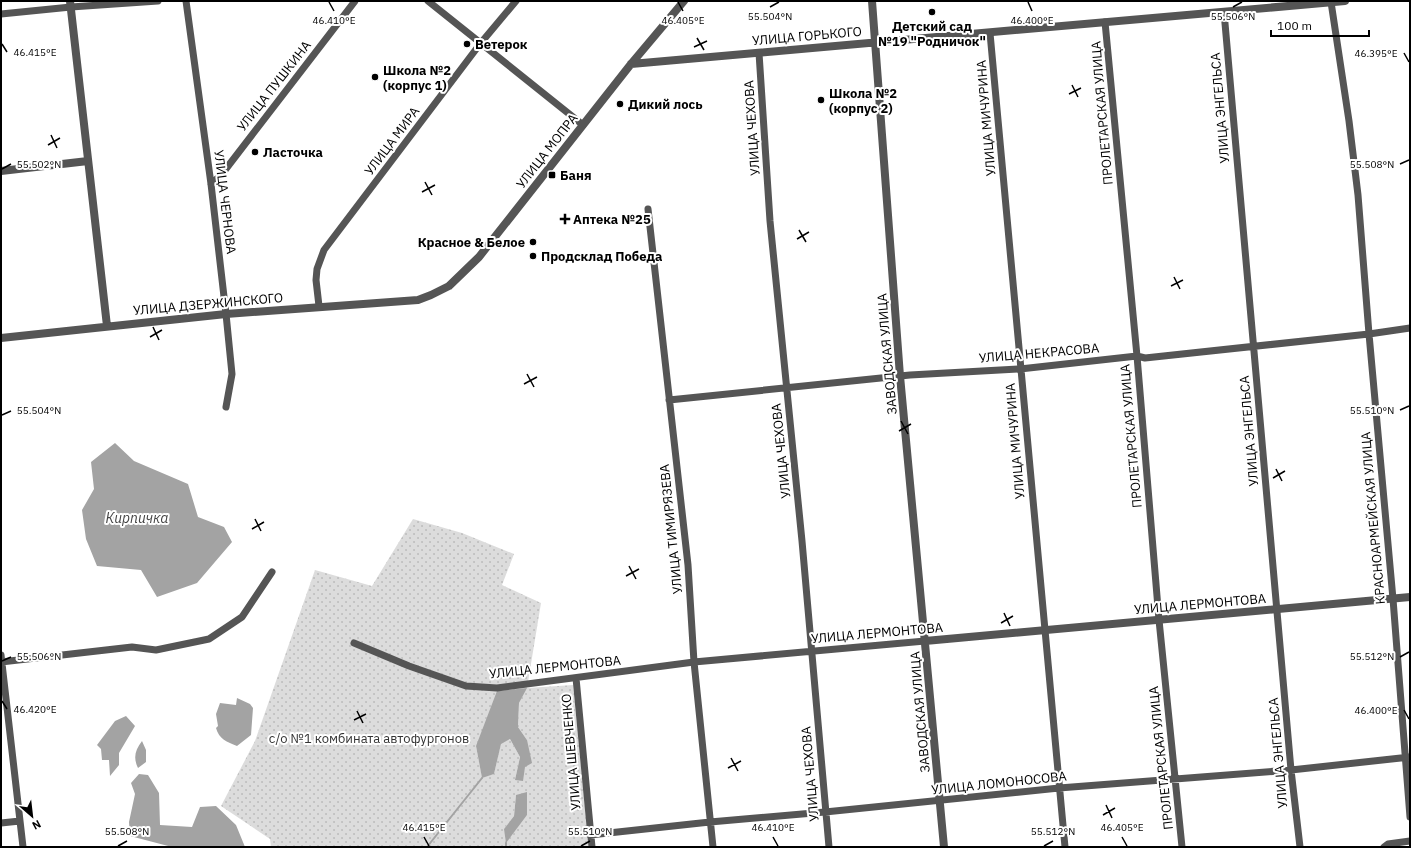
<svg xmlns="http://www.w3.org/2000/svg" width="1411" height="848" font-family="'IBM Plex Sans',sans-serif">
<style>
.grass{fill:url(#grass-dots);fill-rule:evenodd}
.water{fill:#a3a3a3}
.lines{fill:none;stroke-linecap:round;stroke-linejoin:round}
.stream{stroke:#a3a3a3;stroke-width:2}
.minor{stroke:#555;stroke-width:7}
.tertiary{stroke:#555;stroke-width:8}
.ticks{fill:none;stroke:#000;stroke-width:1.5}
.poi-dot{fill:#000;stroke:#fff;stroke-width:1.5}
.labels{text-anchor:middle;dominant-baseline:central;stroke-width:4;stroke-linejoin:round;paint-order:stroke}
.poi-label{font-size:13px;font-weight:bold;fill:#000;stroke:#fff;text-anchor:start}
.street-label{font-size:13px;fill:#000;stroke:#fff}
.park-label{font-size:13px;fill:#333;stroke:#fff}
.water-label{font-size:14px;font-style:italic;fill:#444;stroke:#fff}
.ticks-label{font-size:10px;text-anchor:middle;fill:#000;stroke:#fff;stroke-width:4;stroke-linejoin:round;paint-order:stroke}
</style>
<defs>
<pattern id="grass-dots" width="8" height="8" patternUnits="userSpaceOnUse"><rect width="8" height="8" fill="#dcdcdc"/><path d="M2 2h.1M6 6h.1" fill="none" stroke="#bbb" stroke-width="1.8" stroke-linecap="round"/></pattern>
</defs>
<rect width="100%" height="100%" fill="#fff"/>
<!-- grass -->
<path class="grass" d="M413 519 462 533 514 554 502 585 541 603 527 688 573 685 589 847H271L270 839 221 806 255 741 315 570 372 586ZM526 688 519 703 518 727 527 740 515 780 520 757 510 739 501 743 494 774 482 777 476 746ZM516 795 527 815 504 829 514 816Z"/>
<!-- water -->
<path class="water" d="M115 443 134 461 188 484 198 517 224 527 232 542 197 583 157 597 141 570 97 566 86 539 82 510 94 489 91 462Z
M527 688 519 703 518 727 527 740 532 763 525 767 523 781 515 780 520 757 510 739 501 744 494 774 482 778 476 746 497 691Z
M237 698 250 704 253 708 251 735 237 746C227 742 219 739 216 728L218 726 216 714 220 703 236 705Z
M126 716 135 726 119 753V765L110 776 109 760H102L101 749 97 745 115 721Z
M142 741 146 750V762L138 768C133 758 135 750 142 741Z
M139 774 148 775 159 793 160 825 192 827 200 807 216 806 236 825 245 847H172L130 836 129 822 135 794 131 783Z
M527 792V815L506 843 504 829 514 816 516 795Z"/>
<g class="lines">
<!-- stream -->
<path class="stream" d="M427 847 482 778
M506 847V843"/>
<!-- minor -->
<path class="minor" d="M186 1 211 184 226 314 232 374 226 407
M428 1 583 125
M1331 2 1349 121 1358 195 1369 334 1393 599 1410 817
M1224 12 1291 770 1300 847
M1 14 71 7 158 1
M1105 22 1137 356 1159 620 1182 847
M990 33 1065 847
M759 53 770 221 802 541 829 847
M211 184 222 174 355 1
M648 209 688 565 694 662 713 847
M319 306 316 280 317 269 324 250 480 44 516 1
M669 400 910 375 1020 369 1137 356 1145 358 1369 334 1410 328
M354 643 409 666 466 686 497 688 694 662 925 641
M1 655 23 847
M1 662 132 647 156 650 209 639 242 617 272 572
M576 678 592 847
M1 823 20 821
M590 835 710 822 825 812 1059 788 1291 770 1410 757
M1384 847 1388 844 1410 841"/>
<!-- tertiary -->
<path class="tertiary" d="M70 1 107 326
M872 1 900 376 944 847
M631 64 1345 1
M1 171 88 161
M1 338 226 314 418 300 431 295 449 286 479 257 631 64 684 1
M925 641 1410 597"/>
</g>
<!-- ticks -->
<path class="ticks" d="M329 2 334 11M678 2 683 11M1028 2 1032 11M770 7 779 2M1233 7 1242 2M697 38 704 50M2 44 7 52M694 47 707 41M1404 53 1409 62M1072 85 1078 97M1069 94 1081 88M51 135 57 148M48 145 60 138M1400 164 1409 160M2 169 11 164M425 182 432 195M422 192 435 185M799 230 806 242M797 239 809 232M1174 277 1180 289M1171 286 1183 280M153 327 159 340M150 337 162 330M527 374 534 387M524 384 537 377M1400 410 1409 406M2 415 11 411M901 421 908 434M899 431 911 424M1276 469 1282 481M1273 478 1285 471M255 519 261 531M252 529 264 522M629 566 636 579M626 576 639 569M1004 613 1010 626M1001 623 1013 616M1400 657 1409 652M2 661 11 657M2 701 7 709M1404 710 1409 719M357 711 363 723M354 720 366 714M731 758 738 771M728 768 741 761M1106 805 1112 818M1103 815 1115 808M424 837 429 846M773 837 778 846M1122 837 1127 846M118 846 127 841M581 846 590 841M1044 846 1053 841"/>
<!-- markers -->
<g class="poi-dot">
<circle cx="932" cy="12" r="4"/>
<circle cx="467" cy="44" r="4"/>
<circle cx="375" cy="77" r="4"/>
<circle cx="821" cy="100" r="4"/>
<circle cx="620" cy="104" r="4"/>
<circle cx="255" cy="152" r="4"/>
<rect x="548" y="171" width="8" height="8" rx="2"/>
<path d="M563 213h4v4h4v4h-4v4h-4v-4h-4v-4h4z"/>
<circle cx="533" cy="242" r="4"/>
<circle cx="533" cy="256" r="4"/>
</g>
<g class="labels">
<!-- poi labels -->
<g class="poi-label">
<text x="932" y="26" text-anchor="middle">Детский сад<tspan x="932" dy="15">№19 "Родничок"</tspan></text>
<text x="475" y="44">Ветерок</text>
<text x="383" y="70">Школа №2<tspan x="383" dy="15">(корпус 1)</tspan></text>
<text x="829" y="93">Школа №2<tspan x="829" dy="15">(корпус 2)</tspan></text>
<text x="628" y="104">Дикий лось</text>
<text x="263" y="152">Ласточка</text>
<text x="560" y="175">Баня</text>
<text x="573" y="219">Аптека №25</text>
<text x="525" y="242" text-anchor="end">Красное &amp; Белое</text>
<text x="541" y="256">Продсклад Победа</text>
</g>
<!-- street labels -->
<g class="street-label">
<text transform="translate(807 36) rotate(-5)">УЛИЦА ГОРЬКОГО</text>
<text transform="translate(274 86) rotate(-52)">УЛИЦА ПУШКИНА</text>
<text transform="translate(1220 108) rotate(-95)">УЛИЦА ЭНГЕЛЬСА</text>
<text transform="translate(1102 113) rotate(-95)">ПРОЛЕТАРСКАЯ УЛИЦА</text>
<text transform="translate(986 118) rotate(-95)">УЛИЦА МИЧУРИНА</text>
<text transform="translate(752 128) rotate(-94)">УЛИЦА ЧЕХОВА</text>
<text transform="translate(392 141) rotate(-53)">УЛИЦА МИРА</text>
<text transform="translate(547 151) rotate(-52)">УЛИЦА МОПРА</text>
<text transform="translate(225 202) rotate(83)">УЛИЦА ЧЕРНОВА</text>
<text transform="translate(208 304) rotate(-5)">УЛИЦА ДЗЕРЖИНСКОГО</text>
<text transform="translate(1039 353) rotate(-5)">УЛИЦА НЕКРАСОВА</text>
<text transform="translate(887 354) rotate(-95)">ЗАВОДСКАЯ УЛИЦА</text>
<text transform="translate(1249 431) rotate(-95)">УЛИЦА ЭНГЕЛЬСА</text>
<text transform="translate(1131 436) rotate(-95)">ПРОЛЕТАРСКАЯ УЛИЦА</text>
<text transform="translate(1015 441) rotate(-95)">УЛИЦА МИЧУРИНА</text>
<text transform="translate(781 451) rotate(-96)">УЛИЦА ЧЕХОВА</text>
<text transform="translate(1373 518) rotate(-95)">КРАСНОАРМЕЙСКАЯ УЛИЦА</text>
<text transform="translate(671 529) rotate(-96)">УЛИЦА ТИМИРЯЗЕВА</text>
<text transform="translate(1200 604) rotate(-5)">УЛИЦА ЛЕРМОНТОВА</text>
<text transform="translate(877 633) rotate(-5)">УЛИЦА ЛЕРМОНТОВА</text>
<text transform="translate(555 667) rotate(-6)">УЛИЦА ЛЕРМОНТОВА</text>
<text transform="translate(920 712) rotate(-95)">ЗАВОДСКАЯ УЛИЦА</text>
<text transform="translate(571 752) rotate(-95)">УЛИЦА ШЕВЧЕНКО</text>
<text transform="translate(1278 753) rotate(-95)">УЛИЦА ЭНГЕЛЬСА</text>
<text transform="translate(1161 758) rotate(-96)">ПРОЛЕТАРСКАЯ УЛИЦА</text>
<text transform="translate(810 774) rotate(-95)">УЛИЦА ЧЕХОВА</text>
<text transform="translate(999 783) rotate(-6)">УЛИЦА ЛОМОНОСОВА</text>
</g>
<!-- park labels -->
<g class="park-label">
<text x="369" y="738">с/о №1 комбината автофургонов</text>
</g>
<!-- water labels -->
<g class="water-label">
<text x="137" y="518">Кирпичка</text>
</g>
</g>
<g class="ticks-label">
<text x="770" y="20">55.504°N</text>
<text x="1233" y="20">55.506°N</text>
<text x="334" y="24">46.410°E</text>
<text x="683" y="24">46.405°E</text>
<text x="1032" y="24">46.400°E</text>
<text x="35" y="56">46.415°E</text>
<text x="1376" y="57">46.395°E</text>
<text x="1372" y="168">55.508°N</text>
<text x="39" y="168">55.502°N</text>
<text x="1372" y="414">55.510°N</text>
<text x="39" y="414">55.504°N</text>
<text x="1372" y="660">55.512°N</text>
<text x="39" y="660">55.506°N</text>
<text x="35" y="713">46.420°E</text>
<text x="1376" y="714">46.400°E</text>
<text x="424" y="831">46.415°E</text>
<text x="773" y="831">46.410°E</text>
<text x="1122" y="831">46.405°E</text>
<text x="127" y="835">55.508°N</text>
<text x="590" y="835">55.510°N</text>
<text x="1053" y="835">55.512°N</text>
</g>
<!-- border -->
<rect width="1411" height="848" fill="none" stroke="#000000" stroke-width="4"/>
<!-- north arrow -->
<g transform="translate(32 816) rotate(152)" stroke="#ffffff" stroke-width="3" paint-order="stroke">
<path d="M0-3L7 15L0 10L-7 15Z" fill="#000000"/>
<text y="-6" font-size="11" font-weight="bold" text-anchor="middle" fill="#000000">N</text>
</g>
<!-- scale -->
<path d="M1271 30v6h98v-6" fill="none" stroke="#000000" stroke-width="2"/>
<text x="1277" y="30" font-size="12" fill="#000000" stroke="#ffffff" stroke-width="3" paint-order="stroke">100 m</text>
</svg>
